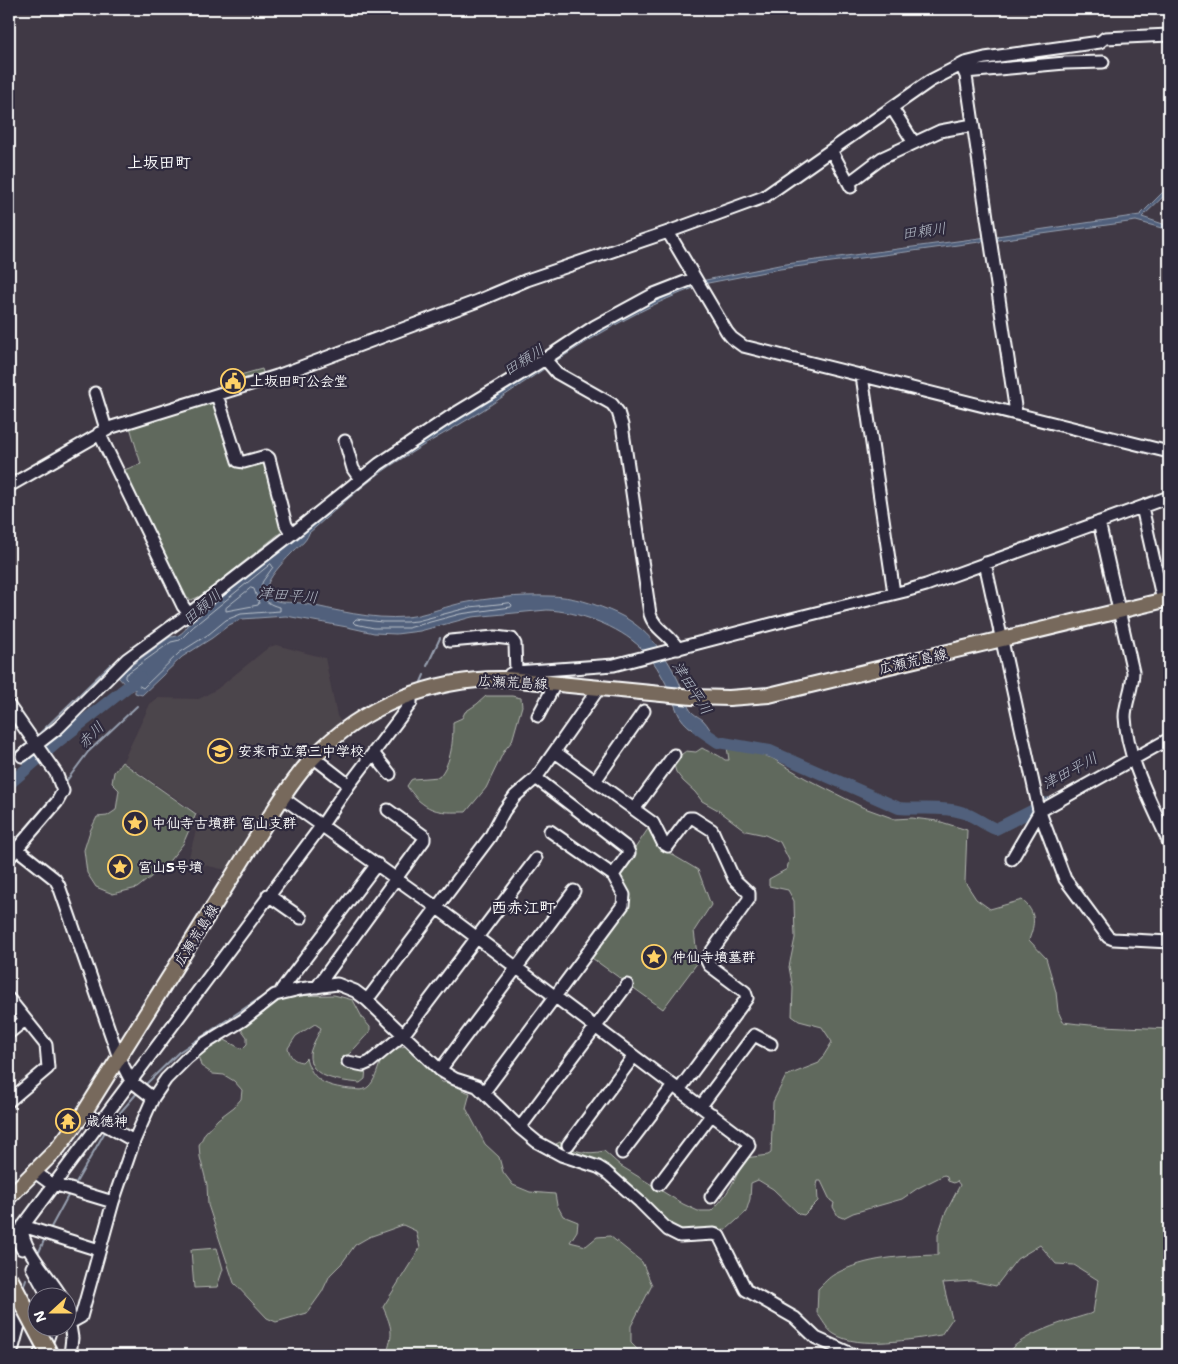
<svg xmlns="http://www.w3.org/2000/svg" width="1178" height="1364" font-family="'Shantell Sans','Klee One',sans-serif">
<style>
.built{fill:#4c444b}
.green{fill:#60695d;stroke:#b0b4ae}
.water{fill:#51617b;stroke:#97a0b0}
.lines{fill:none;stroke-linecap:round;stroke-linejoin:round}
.shore{stroke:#b9c0ca;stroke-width:1}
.stream{stroke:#97a0b0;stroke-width:2}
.river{stroke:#51617b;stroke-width:12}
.minor-casing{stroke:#fff;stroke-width:15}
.major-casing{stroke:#fff;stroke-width:18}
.minor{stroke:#2f2a3d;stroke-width:11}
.major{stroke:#77695c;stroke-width:14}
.highway-bridge-casing{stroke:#fff;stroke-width:20;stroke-linecap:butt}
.highway-bridge{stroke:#77695c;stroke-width:16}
.labels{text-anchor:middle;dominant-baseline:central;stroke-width:4.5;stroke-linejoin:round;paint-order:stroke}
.poi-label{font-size:14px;font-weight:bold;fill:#fff;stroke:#2f2a3d;text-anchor:start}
.street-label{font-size:14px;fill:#fff;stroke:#2f2a3d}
.water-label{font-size:15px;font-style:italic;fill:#b1b8c4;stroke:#2f2a3d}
.quarter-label{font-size:16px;font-weight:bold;fill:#fff;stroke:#2f2a3d}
</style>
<rect width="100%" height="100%" fill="#403945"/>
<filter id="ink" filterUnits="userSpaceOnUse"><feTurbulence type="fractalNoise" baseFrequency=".02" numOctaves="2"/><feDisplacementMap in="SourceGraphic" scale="10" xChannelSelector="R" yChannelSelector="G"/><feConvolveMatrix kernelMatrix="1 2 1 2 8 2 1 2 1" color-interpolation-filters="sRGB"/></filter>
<g filter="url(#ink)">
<!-- built -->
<path class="built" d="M276 645 325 658 337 716 341 722 321 741 231 871 199 864 190 865 189 857 200 815 123 761 150 704 158 698 199 699 217 689 269 647Z"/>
<!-- green -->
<path class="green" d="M262 369 264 376 243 384 240 375Z
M216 400 237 463 264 458 285 529 201 596 191 600 183 596 121 471 141 464 130 427Z
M486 696H512L521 698 522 706 512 741 504 751 486 788 466 812C445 812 433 814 417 799 414 795 410 791 407 786L411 780 413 779 439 777C452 762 453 741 453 722L462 718 465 712 477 704Z
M727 747 740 748 772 758 805 778 862 807 895 819 912 818 938 821 967 830 965 882 976 899 990 909 1022 900C1037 913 1035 923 1029 940L1046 958 1056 992 1058 1011 1063 1022C1098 1027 1134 1027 1169 1029V1355H1005C1023 1333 1066 1321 1093 1313L1098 1280 1074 1265 1056 1264 1040 1245 1017 1259 996 1286 972 1281 943 1283 952 1319 941 1335C913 1339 859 1350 834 1334 827 1330 822 1319 817 1313L818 1289C823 1284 829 1277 835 1274 867 1257 903 1256 938 1255V1235L945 1214 960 1185 957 1181 954 1183 948 1181 947 1176 944 1175 918 1188 902 1199 853 1213 843 1218 838 1216 833 1207 834 1203 830 1200 821 1181H818L817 1185 818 1201 804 1215 799 1214 773 1189 758 1180 751 1183 750 1199 746 1212 727 1229 680 1232 671 1228 639 1196 557 1148 556 1144 560 1142C574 1152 587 1155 604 1151L621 1166 683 1204 698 1211H711C727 1197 736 1178 745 1158L768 1155 771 1153 773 1102 786 1076 819 1063 832 1042 822 1027 799 1021 792 1016 793 988 789 967 795 938 794 901 788 890 769 886V879L787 869 789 860 780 842 765 835 746 831 718 810 702 801 695 792 683 781 676 772 673 761 686 751 696 752 702 748C712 754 715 752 725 760H729Z
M122 762 196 814 183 844 166 865 137 888 113 894 96 887 87 873 84 850 90 831 97 817 107 816 116 810 119 790 112 783 114 772Z
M648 829 653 833 658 844 666 851 698 870 711 905 694 931 698 962 663 1009 589 956 625 907 617 875Z
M334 995 353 1000 363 1019 370 1027V1032C363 1038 360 1043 354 1049 351 1053 347 1054 345 1059L366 1068 365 1079 360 1083C343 1081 308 1079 310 1054 311 1046 318 1036 321 1028L315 1024 296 1036 288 1048C290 1056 293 1061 302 1062L306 1058C313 1082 326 1086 350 1089 356 1089 362 1092 368 1087 375 1081 377 1071 380 1063 383 1053 399 1046 408 1046L442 1082 458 1084 462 1090 470 1093 466 1108 485 1144 499 1157 503 1172 513 1185 530 1192 555 1194 557 1205 563 1216 578 1222 577 1231 570 1242 586 1246 597 1237 610 1236 642 1262 652 1285 631 1326V1343L640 1352 641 1355H386C394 1333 392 1328 383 1307L420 1248 416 1231 403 1225 369 1237 355 1245 342 1263 330 1275 322 1292 307 1313 276 1322 267 1318 234 1283 208 1205 207 1185 200 1157 199 1145 205 1133 218 1119 234 1107 241 1099 242 1090 234 1081 224 1075 213 1074 201 1066 198 1055 221 1038 242 1049 247 1044V1037L241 1029 254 1018 264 1013 271 1001 285 996Z
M217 1248 223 1269 217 1287 194 1288 191 1250Z"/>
<!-- water -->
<path class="water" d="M703 9H971L933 12 821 15 775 11 713 13Z
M1169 186V191L1142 217 1169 226V230L1136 221 991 241 990 237 1140 215Z
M987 237V241L780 269 703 284 701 281 779 265Z
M693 282 696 287C618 316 552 364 483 410 449 432 412 450 379 474 355 492 332 513 309 533 306 543 298 546 291 554 283 562 267 579 266 590 270 606 289 601 301 603 336 610 371 620 407 617 424 615 441 608 458 604 487 598 519 595 549 596 572 596 596 604 618 614 646 627 665 653 678 680 683 689 684 700 689 708 693 715 698 716 703 720 708 725 712 733 716 739 701 737 683 726 677 711 674 704 672 697 669 690 662 675 653 659 641 648 619 626 577 611 547 610L472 617 420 631 396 634 374 633 347 627 286 616 242 619 229 625 212 638 182 657 142 695 135 693V689L131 691 117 676 170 637C179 637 184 632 189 624L379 468 620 316 652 299Z"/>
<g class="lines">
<!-- shore -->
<path class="shore" d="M808 9 822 10 869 9
M271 564 273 567C270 572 266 576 263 581 256 595 267 605 280 607V611L241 614 226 620 209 634 179 653 143 688 136 684H131L125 678V675L129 672 171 642 180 640 193 627Z
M251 588 254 589 259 603 258 605 226 611V608Z
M510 603 512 605 511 607 460 614 408 628H374L355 624 353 622 356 619 382 622H406L417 621 471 607Z"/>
<!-- stream -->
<path class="stream" d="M427 666 440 638
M421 682 424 675
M37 736 111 664 114 666
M9 757 28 743
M65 783 88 752 137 706
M9 848 55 794
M143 1087 179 1052 257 1000 266 996
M112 1122 138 1092
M74 1186 106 1130
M50 1229 69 1194
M39 1252 45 1238
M23 1289 26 1279"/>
<!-- river -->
<path class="river" d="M699 729 718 742 770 751 899 808C919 810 941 806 961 812 974 815 984 825 996 829L1047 803
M9 784 60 740 140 677"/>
<defs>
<path id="minor" d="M961 65 966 76 1016 413
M965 72 1065 63 1103 62
M892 108 914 143
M831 150 851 187
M849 183 882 158 940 131 973 125
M668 232 727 332 732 338 743 346 1169 452
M545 359 557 373 612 404 618 412 622 425 650 614C654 629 671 635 678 649
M862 376 894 593
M95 393 106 429
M217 395 238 461 244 462 266 456 269 458 286 525 292 534
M99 433 183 606 189 614
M345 441 353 469 360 479
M9 486 112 427 277 376 475 302 527 280 668 232 764 197 930 81 965 63 985 58 1100 42 1105 38 1169 35
M1142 507 1163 601
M1099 522 1133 672C1133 688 1125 703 1125 717 1127 760 1153 805 1169 843
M985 563 1039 810 1065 879 1108 937 1113 939 1169 942
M450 641 495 637 512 639 515 644 516 672
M508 679 510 674 516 672 614 665 775 623 905 591 926 585 1169 497
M9 706 56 773 63 791 57 802 9 858
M538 716 555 684
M555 752 653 823 663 843 668 846 689 818H693L712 830 734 879 749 893V899L706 959 709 965 745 992 747 998 679 1090
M373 753 390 774
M22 756 58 728 127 659 186 616 292 534 379 464 448 418 545 359 595 326 654 294 695 278
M313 757 349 785
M595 781 644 711
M283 798 436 907 748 1142 749 1146 711 1197
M635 808 674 755
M550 831 613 875
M17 849 55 879 59 886 119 1058 131 1081 153 1098
M1012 859 1040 811 1169 739
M268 895 301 918
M317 987 424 840V836L388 810
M283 992 282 989 377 864
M9 999 46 1045 48 1068 9 1101
M367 1000 490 837 504 811 515 796 536 778 599 688
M9 1033 25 1020
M348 1062 363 1065 370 1062 404 1034 536 859
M440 1070 574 891
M484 1092 623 905 624 895 613 875 629 853 627 848 536 778
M701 1106 754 1035 771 1044
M84 1113 134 1141
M522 1125 627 985
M568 1145 634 1056
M622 1153 673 1086
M35 1172 50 1183 113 1202
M659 1184 712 1114
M9 1222 22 1249
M23 1226 99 1250
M32 1267 48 1296
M61 1296C52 1279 18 1245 23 1226L322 825 349 785 411 703V694
M9 1306 19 1325 11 1355
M68 1313 72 1338 70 1355
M70 1323 81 1317 113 1202 134 1141 153 1098 166 1079 187 1058 204 1044 243 1020 275 995 300 989 337 984 355 991 367 1000 440 1070 455 1079 477 1086 520 1128 537 1142 561 1155 598 1167 606 1172 640 1202 668 1230 680 1236 714 1234 719 1236 746 1290 795 1318 816 1338 854 1355
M39 1355 46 1344 52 1326"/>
<path id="major" d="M9 1197 58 1148 84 1113 267 821C281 800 294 778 312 759 362 705 435 677 508 679L692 697 729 698 769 695 1169 599"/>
</defs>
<!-- minor casing -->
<use href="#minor" class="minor-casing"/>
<!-- major casing -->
<use href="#major" class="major-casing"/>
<!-- minor -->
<use href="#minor" class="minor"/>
<!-- major -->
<use href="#major" class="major"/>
<defs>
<path id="highway-bridge" d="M9 1278 50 1355"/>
</defs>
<!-- highway-bridge casing -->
<use href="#highway-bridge" class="highway-bridge-casing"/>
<!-- highway-bridge -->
<use href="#highway-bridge" class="highway-bridge"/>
</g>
</g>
<!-- icons -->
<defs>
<symbol id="civic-ring" viewBox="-11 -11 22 22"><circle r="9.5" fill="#2f2a3d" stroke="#ffd166" stroke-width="1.5"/><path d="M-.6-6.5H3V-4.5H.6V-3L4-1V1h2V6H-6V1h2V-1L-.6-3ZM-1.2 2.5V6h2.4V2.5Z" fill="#ffd166"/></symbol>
<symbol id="school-ring" viewBox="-11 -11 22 22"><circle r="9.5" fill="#2f2a3d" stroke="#ffd166" stroke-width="1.5"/><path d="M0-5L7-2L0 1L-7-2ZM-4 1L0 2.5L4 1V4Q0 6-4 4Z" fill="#ffd166"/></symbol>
<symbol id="sight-ring" viewBox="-11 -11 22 22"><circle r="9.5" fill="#2f2a3d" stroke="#ffd166" stroke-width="1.5"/><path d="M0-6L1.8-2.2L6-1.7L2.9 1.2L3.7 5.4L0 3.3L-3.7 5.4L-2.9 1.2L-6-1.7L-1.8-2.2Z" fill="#ffd166"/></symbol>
<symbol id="temple-ring" viewBox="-11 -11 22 22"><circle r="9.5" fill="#2f2a3d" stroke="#ffd166" stroke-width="1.5"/><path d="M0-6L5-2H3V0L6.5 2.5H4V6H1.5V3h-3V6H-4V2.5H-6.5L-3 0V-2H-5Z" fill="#ffd166"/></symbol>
</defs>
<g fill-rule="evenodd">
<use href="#civic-ring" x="219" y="367" width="28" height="28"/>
<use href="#school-ring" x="206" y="737" width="28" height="28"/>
<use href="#sight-ring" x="121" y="809" width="28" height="28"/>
<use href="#sight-ring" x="106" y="853" width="28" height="28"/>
<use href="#sight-ring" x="640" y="943" width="28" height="28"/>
<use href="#temple-ring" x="54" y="1107" width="28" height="28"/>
</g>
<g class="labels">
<!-- poi labels -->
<g class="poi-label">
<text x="250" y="381">上坂田町公会堂</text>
<text x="238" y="751">安来市立第三中学校</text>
<text x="152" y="823">中仙寺古墳群 宮山支群</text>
<text x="138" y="867">宮山5号墳</text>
<text x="672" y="957">仲仙寺墳墓群</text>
<text x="86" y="1121">歳徳神</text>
</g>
<!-- street labels -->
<g class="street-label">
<text transform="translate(913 661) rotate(-13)">広瀬荒島線</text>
<text transform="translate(513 682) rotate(3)">広瀬荒島線</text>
<text transform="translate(196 935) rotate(-58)">広瀬荒島線</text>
</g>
<!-- water labels -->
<g class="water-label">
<text transform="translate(924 231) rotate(-8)">田頼川</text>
<text transform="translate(524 360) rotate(-32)">田頼川</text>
<text transform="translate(288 595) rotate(5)">津田平川</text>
<text transform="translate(202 607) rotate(-40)">田頼川</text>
<text transform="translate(692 688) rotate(58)">津田平川</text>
<text transform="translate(91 735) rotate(-45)">赤川</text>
<text transform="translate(1070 771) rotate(-28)">津田平川</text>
</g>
<!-- quarter labels -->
<g class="quarter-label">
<text x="159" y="162">上坂田町</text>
<text x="523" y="907">西赤江町</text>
</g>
</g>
<!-- margin -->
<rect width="1178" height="1364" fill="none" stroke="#2f2a3d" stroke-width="30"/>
<rect x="15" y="15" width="1148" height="1334" fill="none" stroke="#fff" stroke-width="2" filter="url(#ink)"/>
<!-- north arrow -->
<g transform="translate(52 1312) rotate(249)"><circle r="24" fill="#2f2a3d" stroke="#827f8b"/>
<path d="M0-4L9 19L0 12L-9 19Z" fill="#ffd166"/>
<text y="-8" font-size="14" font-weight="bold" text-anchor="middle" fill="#ffffff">N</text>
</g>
</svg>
